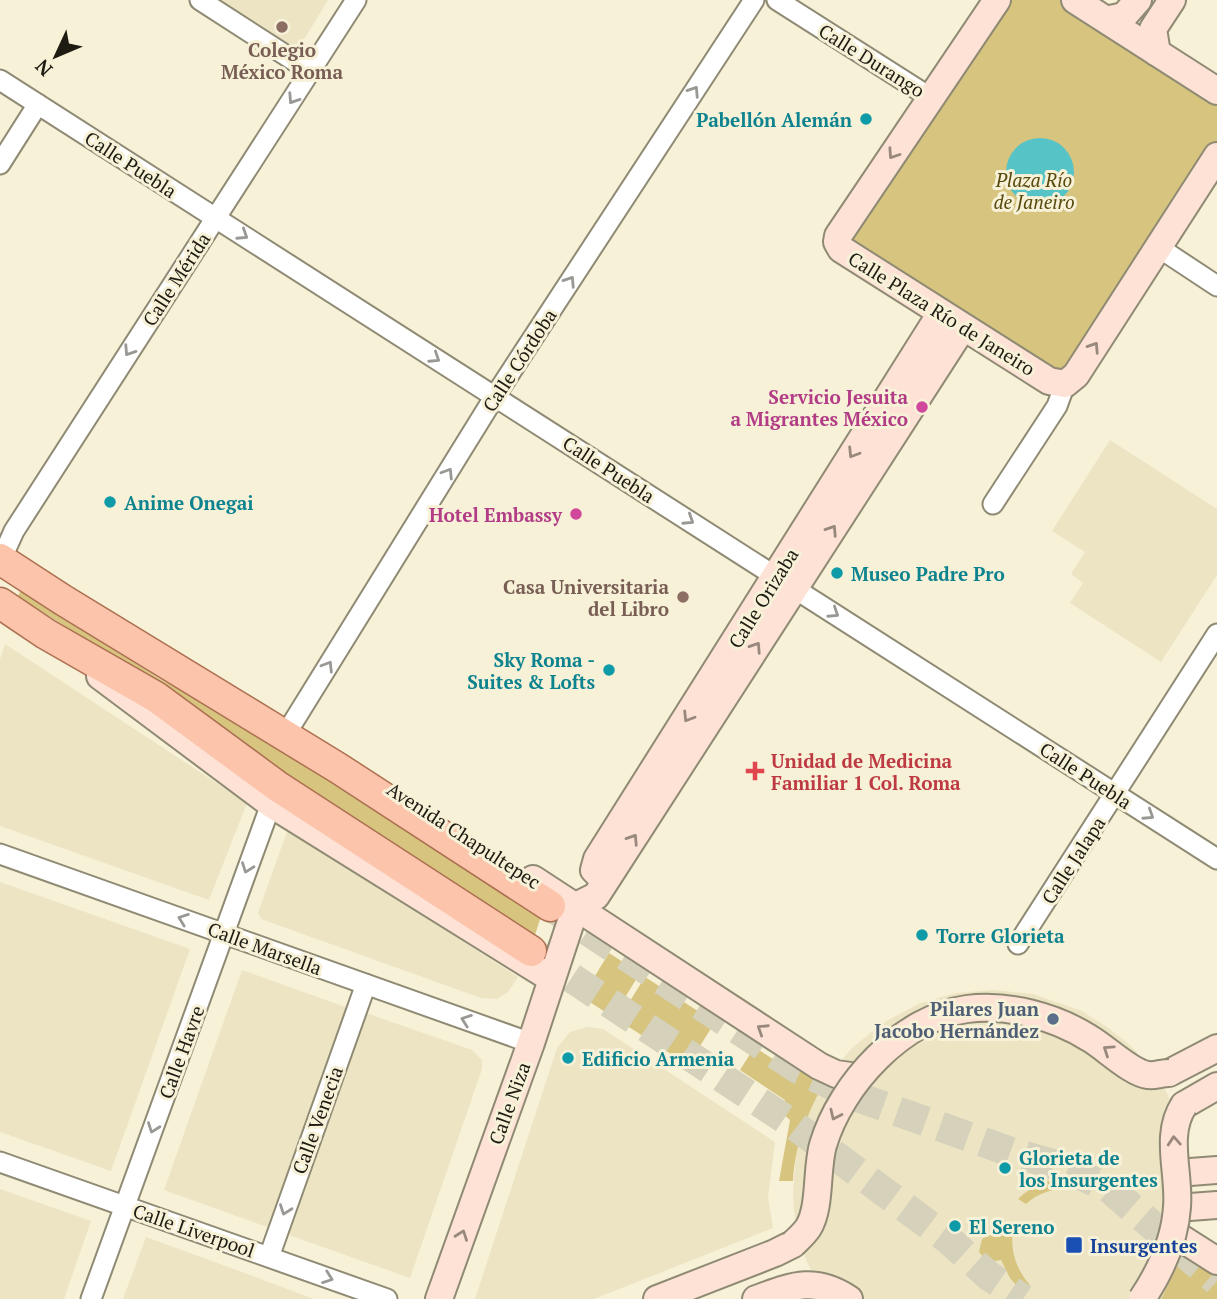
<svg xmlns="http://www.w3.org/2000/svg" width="1217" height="1299" font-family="'PT Serif',serif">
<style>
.built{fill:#ece4c3}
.green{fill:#d6c47f}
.water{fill:#56c3c6}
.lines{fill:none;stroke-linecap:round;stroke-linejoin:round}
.primary-tunnel{stroke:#d6d1ba;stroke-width:30;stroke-dasharray:30 15;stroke-linecap:butt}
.street-casing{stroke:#8f8a73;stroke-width:23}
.secondary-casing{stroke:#8f8a73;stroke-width:30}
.primary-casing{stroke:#ac7051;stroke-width:33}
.street{stroke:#fff;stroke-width:19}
.secondary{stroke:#fde2d5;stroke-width:26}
.primary{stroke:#fbc4ab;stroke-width:30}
.secondary-bridge-casing{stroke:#8f8a73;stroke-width:30;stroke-linecap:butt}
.secondary-bridge{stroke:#fde2d5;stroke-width:26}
.oneway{stroke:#999894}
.oneway2{stroke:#98887d}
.education-dot{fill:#8d6e63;stroke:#f7f1d8;stroke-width:2.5}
.culture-dot{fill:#0f9aa8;stroke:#f7f1d8;stroke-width:2.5}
.hotel-dot{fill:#d1479c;stroke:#f7f1d8;stroke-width:2.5}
.health-dot{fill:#e0444e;stroke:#f7f1d8;stroke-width:2.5}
.service-dot{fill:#5c6f8a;stroke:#f7f1d8;stroke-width:2.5}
.transit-dot{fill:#1a4fb4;stroke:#f7f1d8;stroke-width:2.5}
.labels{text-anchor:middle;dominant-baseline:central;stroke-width:6;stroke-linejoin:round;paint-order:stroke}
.education-label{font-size:19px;font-weight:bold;fill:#785e54;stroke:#f7f1d8}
.street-label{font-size:19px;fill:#1d1b12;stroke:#f7f1d8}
.culture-label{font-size:19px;font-weight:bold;fill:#0d838f;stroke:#f7f1d8;text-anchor:start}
.park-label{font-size:19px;font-style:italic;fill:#584a0e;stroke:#f7f1d8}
.hotel-label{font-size:19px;font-weight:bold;fill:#b23c85;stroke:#f7f1d8;text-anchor:end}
.health-label{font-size:19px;font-weight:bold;fill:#be3a42;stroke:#f7f1d8;text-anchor:start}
.service-label{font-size:19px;font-weight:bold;fill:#4e5e75;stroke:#f7f1d8;text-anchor:end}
.transit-label{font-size:19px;font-weight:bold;fill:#164399;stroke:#f7f1d8;text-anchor:start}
</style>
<rect width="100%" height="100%" fill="#f7f1d8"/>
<!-- built -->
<path class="built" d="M212 0H328L295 54Z
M1110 440 1217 509V575L1161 662 1070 603 1083 583 1071 574 1085 552 1052 531Z
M5 644 247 803 209 900 0 826V659Z
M288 829 518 977 508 992 497 999 481 998 261 919 258 913Z
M0 882 190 949 111 1171 0 1132Z
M242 970 348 1008 270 1228 164 1190Z
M993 990 1033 994 1082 1011 1107 1027 1130 1045 1150 1067 1166 1091 1179 1118 1188 1146 1193 1175V1205L1189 1233 1181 1262 1161 1299H826L819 1289 803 1252 794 1213 793 1193 796 1153 801 1133 816 1096 826 1079 852 1048 883 1023 918 1004 937 998 957 993Z
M366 1013 472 1050 482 1060V1069L410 1278 289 1235Z
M587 1027 603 1029 775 1142 768 1197 773 1228 594 1299H475L557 1048 570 1032Z
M0 1189 91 1221 64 1299H0Z
M146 1237 242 1272 314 1299H123Z"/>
<!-- green -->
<path class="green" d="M1005 0H1060L1217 102V142L1065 377 851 238Z
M21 590 160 679 249 728 542 913 534 938 305 792 156 685 18 596Z
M609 953 640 973 613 1017 582 997Z
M645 977 715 1022 688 1065 618 1020Z
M759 1040 764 1042 759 1050 793 1072 797 1065 828 1076C809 1109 795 1142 793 1181H779L790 1120 783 1114 785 1100 740 1070Z
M1072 1178 1088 1181 1084 1191C1062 1186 1043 1189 1026 1204L1018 1199C1034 1184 1050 1178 1072 1178Z
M1004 1221 1014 1226C1009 1248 1015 1268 1030 1285L1022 1292 1010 1278 1001 1260 988 1262 979 1252 982 1239 990 1235 1000 1237Z
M1183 1254 1217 1278V1299H1161Z"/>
<!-- water -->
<path class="water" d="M1006 172a34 34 0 1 1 68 0a34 34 0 1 1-68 0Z"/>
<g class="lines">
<!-- primary-tunnel -->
<path class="primary-tunnel" d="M550 906 798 1069 855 1096 1011 1152 1063 1167 1110 1189 1217 1281
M534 953 794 1125 949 1240 989 1276 1023 1299"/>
<defs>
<path id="street" d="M200 0 310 71
M777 0 931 98
M0 80 1217 859
M0 164 38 104
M1158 247 1217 286
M993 504 1057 406 1065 384
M0 562 14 531 356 0
M292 724 495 396 754 0
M0 854 531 1043
M1018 944 1217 634
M0 1162 387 1299
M269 1257 366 984
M91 1299 271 804"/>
<path id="secondary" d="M997 0 838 236 837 242 841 249 1049 381 1065 384 1076 375 1217 156
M1075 0 1217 91
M1106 20 1124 16 1138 0
M1157 53 1153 29 1172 0
M100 676 271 804 552 979
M533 879 819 1066 836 1074 858 1077
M605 881 594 870 597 859 941 313
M576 906 596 896 963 327
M1169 1073 1217 1048
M1184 1105 1217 1086
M1177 1173 1217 1170
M1177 1208 1217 1205
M1173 1233 1217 1261
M439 1299 531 1043 576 906
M657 1299 775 1253 793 1244
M756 1299C792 1286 814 1276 849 1299"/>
<path id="primary" d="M0 559 63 600 338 768 550 906
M0 603 46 634 156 697 277 786 531 951"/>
</defs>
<!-- street casing -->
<use href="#street" class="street-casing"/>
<!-- secondary casing -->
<use href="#secondary" class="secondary-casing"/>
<!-- primary casing -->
<use href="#primary" class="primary-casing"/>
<!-- street -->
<use href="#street" class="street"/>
<!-- secondary -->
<use href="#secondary" class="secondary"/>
<!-- primary -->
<use href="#primary" class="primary"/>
<defs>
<path id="secondary-bridge" d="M793 1244C798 1239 804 1234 808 1228 821 1208 816 1169 823 1145 841 1084 902 1018 967 1009 1008 1004 1054 1016 1089 1038 1105 1047 1131 1073 1148 1075 1154 1076 1162 1073 1169 1073
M1142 1299C1160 1272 1175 1240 1177 1207 1180 1173 1164 1135 1184 1105"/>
</defs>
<!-- secondary-bridge casing -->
<use href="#secondary-bridge" class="secondary-bridge-casing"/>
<!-- secondary-bridge -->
<use href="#secondary-bridge" class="secondary-bridge"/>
</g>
<!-- one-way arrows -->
<defs><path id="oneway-chevron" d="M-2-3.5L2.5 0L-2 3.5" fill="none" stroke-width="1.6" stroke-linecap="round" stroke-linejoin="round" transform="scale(1.75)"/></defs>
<g class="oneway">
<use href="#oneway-chevron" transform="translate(694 91) rotate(-57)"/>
<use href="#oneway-chevron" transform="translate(293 99) rotate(123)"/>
<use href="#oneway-chevron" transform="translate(243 235) rotate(33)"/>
<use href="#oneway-chevron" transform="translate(570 281) rotate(-57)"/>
<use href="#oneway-chevron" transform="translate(129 351) rotate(123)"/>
<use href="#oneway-chevron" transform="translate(435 358) rotate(33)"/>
<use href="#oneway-chevron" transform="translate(448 473) rotate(-58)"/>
<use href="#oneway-chevron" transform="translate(689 520) rotate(33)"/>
<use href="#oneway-chevron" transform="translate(834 613) rotate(33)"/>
<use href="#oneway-chevron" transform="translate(328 666) rotate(-58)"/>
<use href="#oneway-chevron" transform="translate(1149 815) rotate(33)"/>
<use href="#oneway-chevron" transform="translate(247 868) rotate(110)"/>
<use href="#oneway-chevron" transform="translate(183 919) rotate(-160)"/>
<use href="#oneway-chevron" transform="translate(466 1020) rotate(-160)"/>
<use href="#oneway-chevron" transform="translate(153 1128) rotate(110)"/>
<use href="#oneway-chevron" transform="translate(285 1210) rotate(110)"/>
<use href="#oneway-chevron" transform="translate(328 1278) rotate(20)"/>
</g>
<g class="oneway2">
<use href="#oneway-chevron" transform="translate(893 154) rotate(124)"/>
<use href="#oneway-chevron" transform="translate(1094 347) rotate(-57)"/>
<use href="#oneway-chevron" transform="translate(853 453) rotate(122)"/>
<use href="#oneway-chevron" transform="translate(832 530) rotate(-57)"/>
<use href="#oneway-chevron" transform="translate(756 647) rotate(-57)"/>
<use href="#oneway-chevron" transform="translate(688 717) rotate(122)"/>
<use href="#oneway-chevron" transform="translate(633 839) rotate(-57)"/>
<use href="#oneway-chevron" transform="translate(762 1029) rotate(-147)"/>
<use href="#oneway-chevron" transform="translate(1108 1050) rotate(-146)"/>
<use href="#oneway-chevron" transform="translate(835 1115) rotate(115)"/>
<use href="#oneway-chevron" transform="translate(1174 1141) rotate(-94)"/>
<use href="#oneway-chevron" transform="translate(462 1235) rotate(-70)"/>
</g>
<!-- markers -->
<g class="education-dot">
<circle cx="282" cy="27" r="7"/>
<circle cx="683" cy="597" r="7"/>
</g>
<g class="culture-dot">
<circle cx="866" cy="119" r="7"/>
<circle cx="110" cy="502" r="7"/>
<circle cx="837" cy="573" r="7"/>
<circle cx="609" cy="670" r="7"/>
<circle cx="922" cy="935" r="7"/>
<circle cx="568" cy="1058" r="7"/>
<circle cx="1005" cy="1168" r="7"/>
<circle cx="955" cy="1226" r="7"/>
</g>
<g class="hotel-dot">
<circle cx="922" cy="407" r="7"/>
<circle cx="576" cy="514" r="7"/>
</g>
<path class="health-dot" d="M751.5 760.5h7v7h7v7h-7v7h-7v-7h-7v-7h7z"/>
<circle class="service-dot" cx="1053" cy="1019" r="7"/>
<rect class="transit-dot" x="1065" y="1236" width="18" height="18" rx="3.5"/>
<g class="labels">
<!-- education labels -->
<g class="education-label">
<text x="282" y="49">Colegio<tspan x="282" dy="22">México Roma</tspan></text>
<text x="669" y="586" text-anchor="end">Casa Universitaria<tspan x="669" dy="22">del Libro</tspan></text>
</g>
<!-- street labels -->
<g class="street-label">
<text transform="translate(872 60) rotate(32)">Calle Durango</text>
<text transform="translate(131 164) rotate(33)">Calle Puebla</text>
<text transform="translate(176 279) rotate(-57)">Calle Mérida</text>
<text transform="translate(942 313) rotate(32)">Calle Plaza Río de Janeiro</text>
<text transform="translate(519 360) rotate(-57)">Calle Córdoba</text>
<text transform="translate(609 469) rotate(33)">Calle Puebla</text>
<text transform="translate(763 598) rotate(-58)">Calle Orizaba</text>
<text transform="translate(1086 775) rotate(33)">Calle Puebla</text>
<text transform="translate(464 835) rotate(33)">Avenida Chapultepec</text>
<text transform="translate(1073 860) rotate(-57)">Calle Jalapa</text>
<text transform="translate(265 948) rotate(20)">Calle Marsella</text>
<text transform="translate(181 1052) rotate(-70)">Calle Havre</text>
<text transform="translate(509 1103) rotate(-70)">Calle Niza</text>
<text transform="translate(317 1120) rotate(-70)">Calle Venecia</text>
<text transform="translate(194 1230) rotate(19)">Calle Liverpool</text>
</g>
<!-- culture labels -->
<g class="culture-label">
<text x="852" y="119" text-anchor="end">Pabellón Alemán</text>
<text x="124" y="502">Anime Onegai</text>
<text x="851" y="573">Museo Padre Pro</text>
<text x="595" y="659" text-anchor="end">Sky Roma -<tspan x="595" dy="22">Suites &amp; Lofts</tspan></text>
<text x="936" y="935">Torre Glorieta</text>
<text x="582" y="1058">Edificio Armenia</text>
<text x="1019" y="1157">Glorieta de<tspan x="1019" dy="22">los Insurgentes</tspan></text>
<text x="969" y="1226">El Sereno</text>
</g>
<!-- park labels -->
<g class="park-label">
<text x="1034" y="179">Plaza Río<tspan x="1034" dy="22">de Janeiro</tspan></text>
</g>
<!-- hotel labels -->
<g class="hotel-label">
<text x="908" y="396">Servicio Jesuita<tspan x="908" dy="22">a Migrantes México</tspan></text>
<text x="562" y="514">Hotel Embassy</text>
</g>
<!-- health labels -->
<g class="health-label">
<text x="771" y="760">Unidad de Medicina<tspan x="771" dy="22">Familiar 1 Col. Roma</tspan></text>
</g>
<!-- service labels -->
<g class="service-label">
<text x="1039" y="1008">Pilares Juan<tspan x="1039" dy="22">Jacobo Hernández</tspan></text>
</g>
<!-- transit labels -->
<g class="transit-label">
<text x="1090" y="1245">Insurgentes</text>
</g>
</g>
<!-- north arrow -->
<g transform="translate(56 56) rotate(226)" stroke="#f7f1d8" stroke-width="5" paint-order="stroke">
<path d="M0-5L12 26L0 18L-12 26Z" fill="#1d1b12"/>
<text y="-10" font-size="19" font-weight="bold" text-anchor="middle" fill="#1d1b12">N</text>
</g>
</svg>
